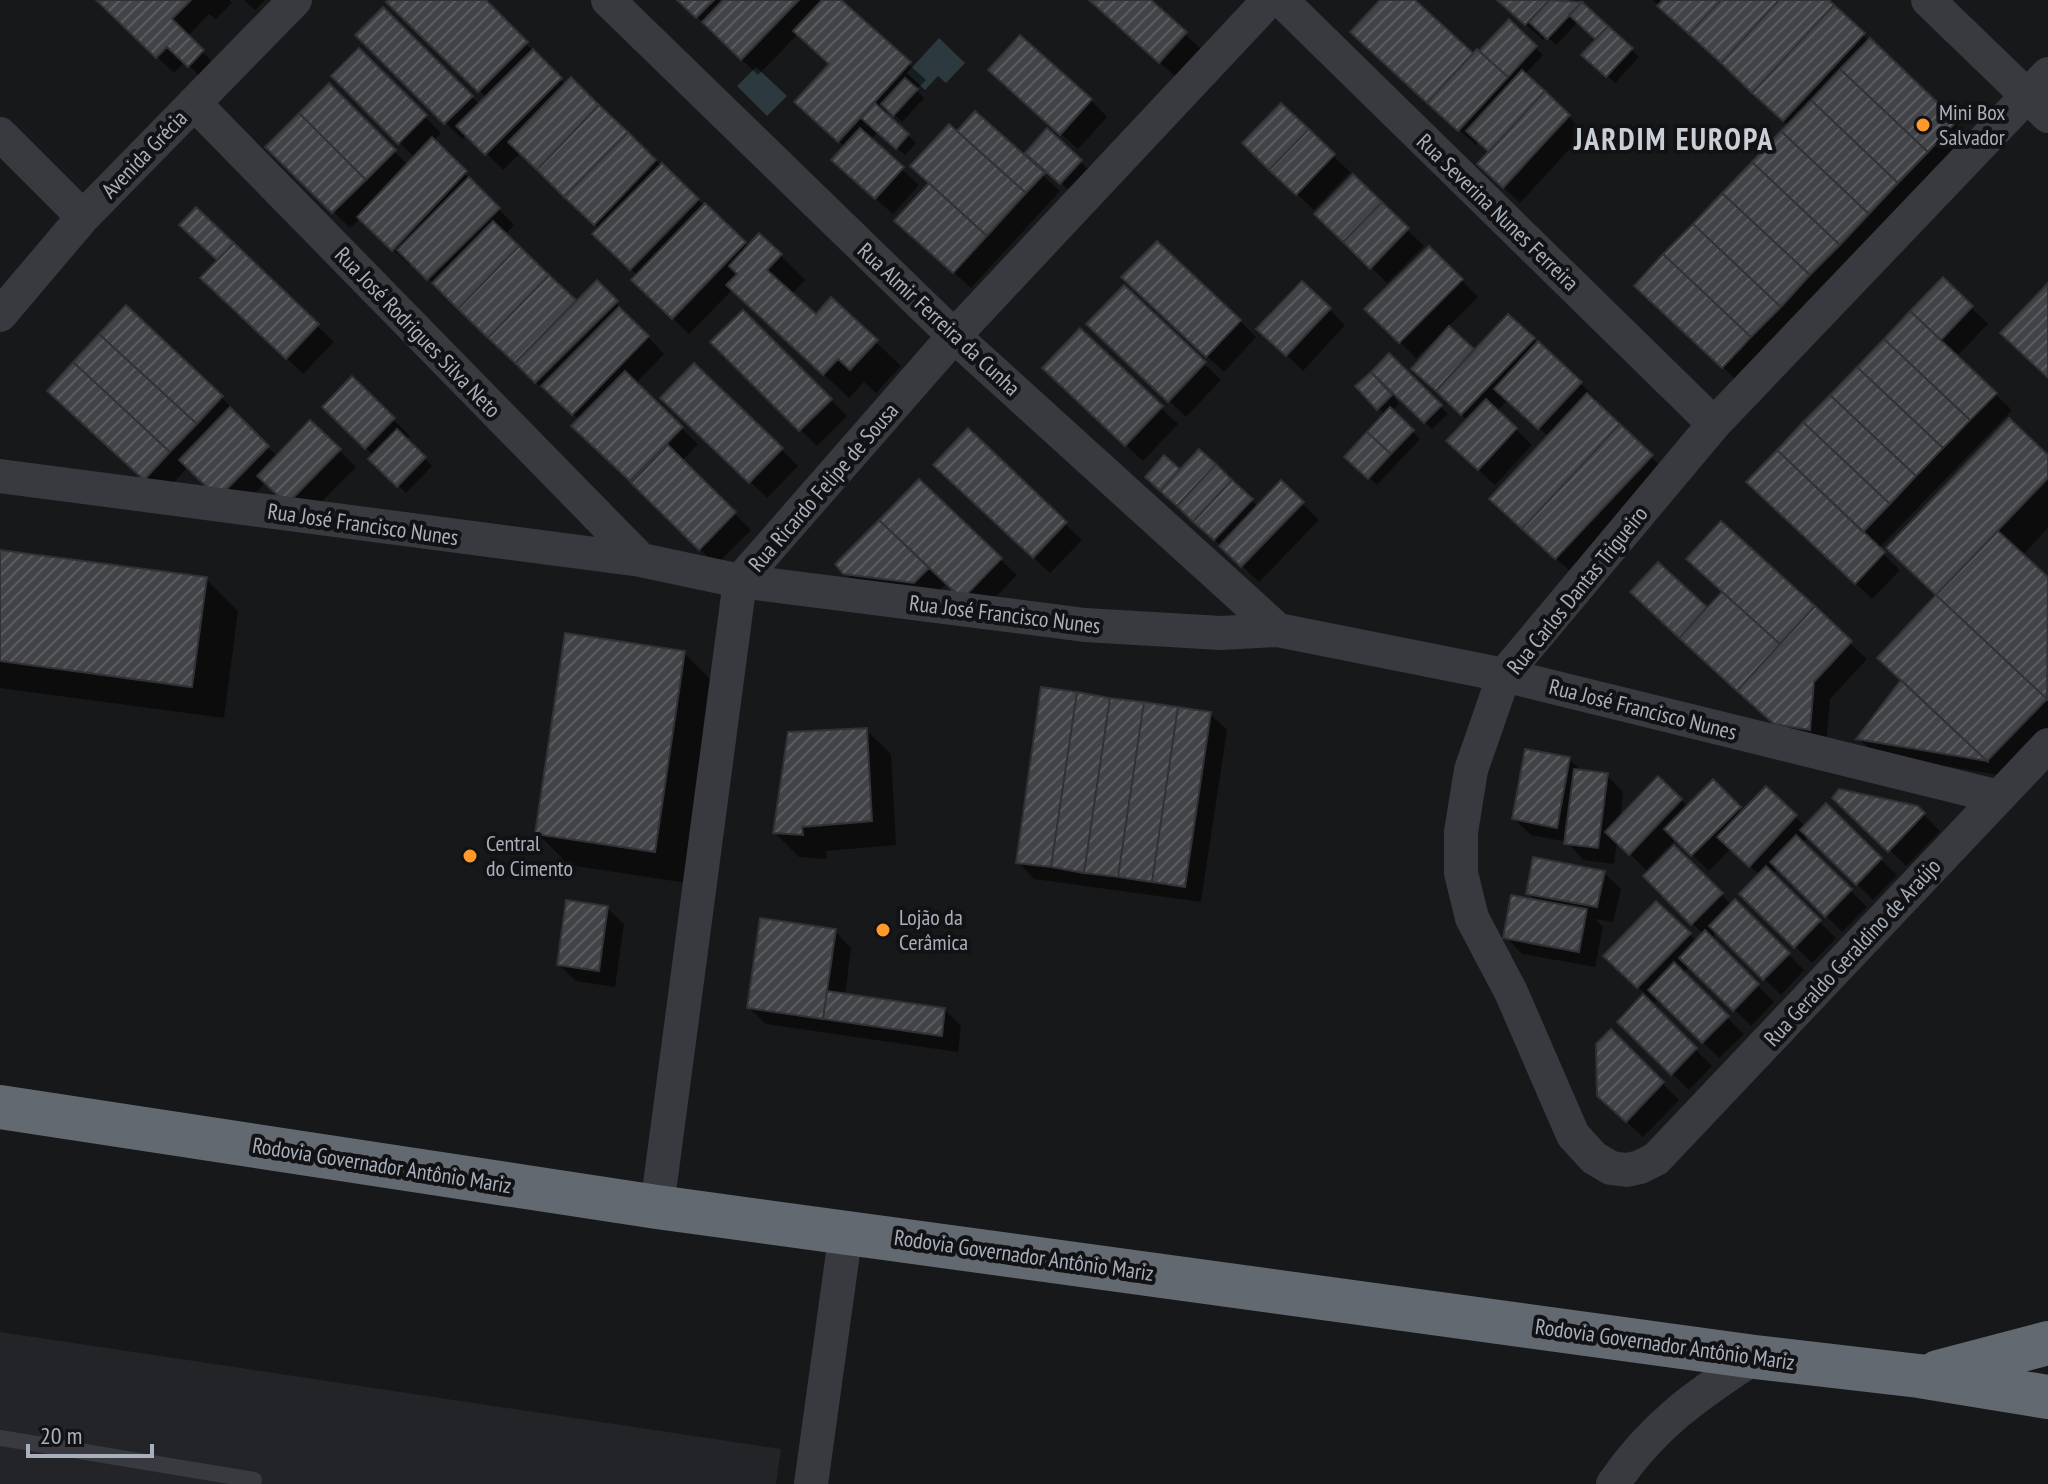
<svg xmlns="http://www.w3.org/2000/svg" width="2048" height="1484" font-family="'PT Sans Narrow',sans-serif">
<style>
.built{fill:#232427}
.water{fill:#2c393f}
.shadow{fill:#0007}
.building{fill:url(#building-hatch);stroke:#313236;stroke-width:2}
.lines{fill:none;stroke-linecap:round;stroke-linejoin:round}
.lane{stroke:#383a3f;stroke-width:16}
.street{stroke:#383a3f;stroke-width:34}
.highway{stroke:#636971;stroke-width:44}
.poi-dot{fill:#ff9a2a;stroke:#121215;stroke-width:3}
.labels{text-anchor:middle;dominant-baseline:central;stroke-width:8;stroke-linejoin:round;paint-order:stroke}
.poi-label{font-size:22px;fill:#a8b0bb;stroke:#121215;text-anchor:start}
.street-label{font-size:22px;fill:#a8b0bb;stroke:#121215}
.district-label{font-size:30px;font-weight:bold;letter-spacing:2px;fill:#cacfd6;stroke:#121215}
</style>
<defs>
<pattern id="building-hatch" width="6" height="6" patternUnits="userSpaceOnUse" patternTransform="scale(2)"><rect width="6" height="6" fill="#414347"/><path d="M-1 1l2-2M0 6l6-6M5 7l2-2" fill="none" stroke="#5a5c60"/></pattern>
</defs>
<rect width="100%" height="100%" fill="#17181a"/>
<!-- built -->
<path class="built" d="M0 1332 781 1449 776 1484H0Z"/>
<!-- water -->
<path class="water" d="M939 38 965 63 946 83 938 76 925 90 907 73Z
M756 67 787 96 767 116 737 86Z"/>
<!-- shadow -->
<path class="shadow" d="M98 0H229L232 3 216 19 209 14 187 37 219 68 206 82 185 62 174 73Z
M244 0H265L255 10Z
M391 0H483L566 85 571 80 748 247 759 236 781 256 805 280 791 295 816 317 831 300 901 366 876 393 864 382 849 398 733 289 689 334 650 297 638 276 595 234 600 229 521 152 503 170 467 134 462 139 358 35 383 10 480 105 487 98 389 2Z
M679 0H838L926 80 916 90 924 98 902 122 894 114 890 119 916 143 905 155 878 132 870 140 919 185 893 214 850 176 845 147 813 119 831 65 798 34 758 75Z
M1091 0H1148L1202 50 1177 78Z
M1382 0H1412L1473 55 1480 54 1509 22 1543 55 1524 75 1585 132 1520 203 1496 180 1491 153 1479 142 1476 145 1369 48Z
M1498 0H1577L1639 57 1615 83 1591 62 1598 39 1578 22 1556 45 1546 36 1543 40Z
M1653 0H1826L1972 139 1740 383 1653 302 1789 126Z
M359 51 441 133 433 141 514 225 505 235 576 304 597 283 664 354 635 384 698 444 682 461 751 530 716 565 591 442 580 421 555 396 552 398 412 262 409 265 361 218 350 228 268 147 329 86 408 165 415 158 333 76Z
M1007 86 1091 100 1107 117 1078 149Z
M1281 106 1350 172 1314 210 1261 160Z
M975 113 1060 191 971 288 914 237 931 184 957 134Z
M1047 131 1088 169 1069 190 1035 160Z
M1353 177 1424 246 1387 283 1317 214Z
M196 210 334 342 303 374 219 294V261L182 225Z
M1429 248 1478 297 1448 327 1475 352 1509 317 1581 384 1597 400 1594 403 1668 473 1573 574 1508 515 1549 437 1508 400 1497 411 1532 445 1495 485 1465 458 1468 421 1430 385 1438 341 1436 339 1416 358 1367 309Z
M1943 280 1988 324 1956 357 2012 410 1878 549 1900 570 1872 599 1749 482Z
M1124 287 1221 380 1186 417 1105 340Z
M1140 294 1240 321 1256 337 1224 372Z
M126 308 222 398 238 414 236 416 278 457 339 450 356 467 305 519 266 482 236 513 188 467 162 495 66 407Z
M1329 309 1345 325 1303 371 1276 345Z
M743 312 847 416 817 446 713 342Z
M1081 331 1178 424 1143 461 1061 385Z
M1389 356 1448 414 1432 429 1389 387 1388 388 1399 404 1391 411 1420 439 1377 485 1346 456 1385 415 1358 386Z
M694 365 798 466 767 498 663 398Z
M352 379 410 436 406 440 432 466 406 493 371 459 374 456 325 407Z
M968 431 1082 540 1050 573 952 481Z
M1199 452 1258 507 1281 483 1319 520 1259 582 1155 484 1164 458 1180 472Z
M2048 457V528L2022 556 2048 580V747L2005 776 1874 754 1858 738 1903 681 1939 596 1914 572Z
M919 481 1017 575 979 614 947 583 931 598 861 590 838 564Z
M1721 524 1867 659 1830 699 1826 746 1793 740 1649 609 1658 565 1707 610 1724 593Z
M0 552 206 579 238 611 224 718 0 688Z
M684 653 716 685 687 883 569 865 537 833Z
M1210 714 1227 730 1201 902 1034 879 1018 862Z
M866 730 891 754 896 845 826 851 827 859 799 857 775 833Z
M1569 759 1582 772 1607 775 1623 792 1620 820 1659 779 1688 807 1713 782 1743 813 1766 789 1806 827 1826 806 1897 875 1873 900 1809 836 1802 843 1867 907 1842 932 1779 868 1772 875 1836 938 1812 963 1742 894 1760 875 1731 848 1709 871 1676 839 1647 869 1650 872 1674 848 1732 905 1735 901 1804 970 1781 995 1717 932 1711 938 1774 1002 1751 1026 1690 966 1683 974 1744 1034 1719 1058 1659 998 1655 1003 1622 972 1656 903 1697 942 1704 935 1645 876 1648 872 1617 841 1614 864 1583 860 1567 842 1531 835 1514 819Z
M1835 797 1917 808 1940 831 1906 866Z
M1604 873 1621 889 1613 922 1595 919 1603 927 1595 967 1522 954 1506 937 1536 901 1528 893Z
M607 908 624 924 615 987 576 981 559 965Z
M835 931 851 948 845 996 945 1010 961 1026 958 1052 766 1024 749 1008Z
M1643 997 1712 1066 1689 1090 1620 1022Z
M1611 1032 1679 1100 1643 1137 1616 1112Z"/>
<!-- building -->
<path class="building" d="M96 0H191L172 19 204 50 188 67 167 47 156 58Z
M388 0H486L528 42 478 92 386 2Z
M677 0H714L696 18Z
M723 0H799L741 60 702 22Z
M822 0H841L911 62 838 142 794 102 829 64 793 31Z
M1089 0H1151L1187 32 1159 63Z
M1380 0H1415L1473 53 1427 103 1350 32Z
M1497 0H1549L1525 25Z
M1549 0 1582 2 1547 39 1529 22Z
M1663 0H1721L1689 34 1657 6Z
M1721 0H1779L1721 63 1689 34Z
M1779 0H1829L1834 5 1752 93 1721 63Z
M1582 2 1608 26 1595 39 1569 15Z
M1834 5 1865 33 1783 121 1752 93Z
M383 7 473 96 444 124 355 35Z
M1509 19 1537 46 1508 77 1479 51Z
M1608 26 1633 48 1606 77 1581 55Z
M1020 35 1092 99 1060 135 988 70Z
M1870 38 1957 121 1928 152 1840 69Z
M359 48 427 115 398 144 331 76Z
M533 49 562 78 485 155 456 126Z
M1477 49 1508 77 1458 131 1427 103Z
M1840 69 1928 152 1898 183 1811 100Z
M1522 70 1545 91 1489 152 1466 131Z
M571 77 599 105 537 170 508 142Z
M905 78 918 89 893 116 881 104Z
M329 83 396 150 366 180 299 113Z
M1545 91 1570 115 1503 188 1477 164Z
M1811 100 1898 183 1869 214 1781 131Z
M875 103 909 134 896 149 861 118Z
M1281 103 1309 129 1269 170 1242 143Z
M599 105 628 132 564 197 537 170Z
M975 111 1045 173 1026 193 957 131Z
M299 113 366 180 332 213 265 147Z
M949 124 1026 193 987 236 910 166Z
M860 128 904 167 875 199 831 160Z
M1047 128 1082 160 1060 184 1025 153Z
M1309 129 1335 154 1296 195 1269 170Z
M1781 131 1869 214 1840 245 1752 162Z
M628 132 656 160 594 225 564 197Z
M432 137 467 171 392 251 357 217Z
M1752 162 1840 245 1810 275 1722 193Z
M662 163 699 199 630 270 592 234Z
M1353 174 1382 202 1343 242 1314 214Z
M469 177 500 208 427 280 397 250Z
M929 183 987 236 953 273 894 221Z
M1722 193 1810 275 1781 307 1693 224Z
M1382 202 1409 228 1370 269 1343 242Z
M705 203 746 242 672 319 631 280Z
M196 207 234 243 217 260 179 225Z
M493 221 519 246 458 309 432 283Z
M1693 224 1781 307 1751 337 1663 254Z
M759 233 782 254 767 270 816 314 831 297 878 340 850 370 838 359 823 375 726 285 737 274 729 266Z
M1157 241 1241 320 1206 357 1121 277Z
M234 243 319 324 286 359 200 278Z
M519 246 549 275 488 338 458 309Z
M1429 246 1463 279 1399 343 1364 309Z
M1663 254 1751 337 1722 368 1634 286Z
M549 275 576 300 515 363 488 338Z
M1943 277 1973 306 1941 340 1910 311Z
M597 280 618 301 535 383 515 363Z
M1302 281 1331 308 1286 356 1256 329Z
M2048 283V378L2000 333Z
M1124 285 1206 362 1168 402 1086 324Z
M126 305 223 396 197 424 99 334Z
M619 307 649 336 572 415 541 386Z
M743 310 832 399 799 431 710 342Z
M1910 311 1997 393 1970 420 1884 339Z
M1508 314 1535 338 1461 415 1436 391Z
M1449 326 1474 349 1436 391 1411 369Z
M1080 328 1163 406 1125 446 1042 368Z
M99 334 197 424 170 452 73 362Z
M1884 339 1970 420 1943 448 1857 367Z
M1538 341 1582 382 1538 429 1494 389Z
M1389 353 1442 405 1424 423 1371 372Z
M73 362 170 452 144 480 47 391Z
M694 363 783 448 749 483 660 398Z
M1857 367 1943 448 1916 476 1830 395Z
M625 371 683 427 630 481 571 426Z
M1371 372 1392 395 1377 410 1355 386Z
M352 376 395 418 365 449 322 407Z
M1587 393 1620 424 1522 529 1489 499Z
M1830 395 1916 476 1890 504 1803 422Z
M1486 399 1517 428 1478 470 1446 441Z
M230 407 269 446 218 498 179 460Z
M1390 407 1414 430 1391 454 1367 432Z
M2009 418 2048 455V478L1936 595 1886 548Z
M310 420 341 449 287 504 257 476Z
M1803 422 1890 504 1863 532 1777 450Z
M1620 424 1653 455 1555 559 1522 529Z
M968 428 1067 522 1033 558 933 465Z
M397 429 426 457 397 487 368 459Z
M1367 432 1391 454 1368 479 1344 457Z
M668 445 736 512 699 550 631 483Z
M1199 449 1216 464 1177 506 1160 491Z
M1777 450 1885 552 1855 584 1746 482Z
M1164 455 1180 469 1160 491 1145 477Z
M1216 464 1232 480 1193 522 1177 506Z
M919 479 1002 558 962 599 879 520Z
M1232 480 1253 499 1214 540 1193 522Z
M1281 480 1304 502 1241 567 1219 546Z
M879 520 929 568 914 583 843 574 835 564Z
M1721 521 1815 606 1780 644 1686 559Z
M1998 531 2048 577 2047 699 1936 595Z
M0 550 207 577 192 687 0 661Z
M1658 562 1707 607 1679 638 1630 592Z
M1722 592 1780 644 1737 691 1679 638Z
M1936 595 2047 699 1987 761 1877 658Z
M1815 606 1852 641 1814 682 1810 730 1774 724 1737 691Z
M565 633 685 651 655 852 535 834Z
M1901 680 1987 761 1856 739Z
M1041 687 1077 692 1051 867 1016 863Z
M1077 692 1110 698 1084 873 1051 867Z
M1110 698 1144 702 1118 877 1084 873Z
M1144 702 1178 707 1152 882 1118 877Z
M1178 707 1211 712 1185 887 1152 882Z
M867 728 872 821 802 827 803 835 773 833 788 732Z
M1525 749 1570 757 1557 828 1512 819Z
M1574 769 1608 773 1598 848 1564 844Z
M1658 776 1682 799 1629 855 1605 832Z
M1713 779 1741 807 1691 856 1664 829Z
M1766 786 1797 815 1749 867 1717 837Z
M1839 789 1918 806 1925 813 1888 852 1832 798Z
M1826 803 1882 858 1856 885 1800 830Z
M1796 835 1852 889 1825 917 1770 862Z
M1674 845 1723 893 1691 925 1643 876Z
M1533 857 1605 871 1597 907 1526 894Z
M1766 866 1821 920 1794 948 1739 894Z
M1511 895 1587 909 1579 952 1503 938Z
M1735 899 1790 953 1763 980 1709 926Z
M566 900 608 906 599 971 557 965Z
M1656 901 1691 933 1637 988 1603 956Z
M760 918 836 929 823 1019 747 1008Z
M1705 930 1759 984 1733 1011 1679 958Z
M1674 962 1729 1016 1702 1043 1648 990Z
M827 991 945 1008 942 1036 823 1019Z
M1643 994 1697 1048 1671 1075 1617 1022Z
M1611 1029 1664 1082 1626 1122 1597 1096 1596 1044Z"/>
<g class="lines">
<!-- lane -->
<path class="lane" d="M0 1438 254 1480"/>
<!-- street -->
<path class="street" d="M608 0 954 336 1278 630
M1281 0 1714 424
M1928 0 2048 116
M2048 74 1714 424 1504 675 1471 770 1461 832V873L1472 918 1511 992 1573 1135 1594 1158 1611 1168 1627 1170 1640 1167 1656 1159 2048 745
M194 103 641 560
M0 134 83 217
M0 315 83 217 295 0
M0 476 641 560 740 581 1085 625 1221 633 1278 630 1504 675 1999 797
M657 1207 740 581 954 336 1269 0
M811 1484 846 1231
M1613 1484C1653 1425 1697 1395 1755 1357"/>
<!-- highway -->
<path class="highway" d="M0 1107 657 1207 1755 1357 1919 1376 2048 1397
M1938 1372 2048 1343"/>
</g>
<!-- markers -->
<g class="poi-dot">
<circle cx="1923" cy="125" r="8"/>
<circle cx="470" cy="856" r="8"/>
<circle cx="883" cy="930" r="8"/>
</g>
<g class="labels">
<!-- poi labels -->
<g class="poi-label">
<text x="1939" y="112">Mini Box<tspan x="1939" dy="25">Salvador</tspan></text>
<text x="486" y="843">Central<tspan x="486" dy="25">do Cimento</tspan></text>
<text x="899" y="917">Lojão da<tspan x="899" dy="25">Cerâmica</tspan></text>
</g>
<!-- street labels -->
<g class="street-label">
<text transform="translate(144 154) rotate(-46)">Avenida Grécia</text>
<text transform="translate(1498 212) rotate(44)">Rua Severina Nunes Ferreira</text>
<text transform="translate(939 319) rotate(43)">Rua Almir Ferreira da Cunha</text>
<text transform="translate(418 332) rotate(46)">Rua José Rodrigues Silva Neto</text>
<text transform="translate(823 487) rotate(-49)">Rua Ricardo Felipe de Sousa</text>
<text transform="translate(363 524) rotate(8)">Rua José Francisco Nunes</text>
<text transform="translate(1577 590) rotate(-51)">Rua Carlos Dantas Trigueiro</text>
<text transform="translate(1005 614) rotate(7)">Rua José Francisco Nunes</text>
<text transform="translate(1643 709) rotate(14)">Rua José Francisco Nunes</text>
<text transform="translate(1852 952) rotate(-47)">Rua Geraldo Geraldino de Araújo</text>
<text transform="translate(382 1165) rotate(9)">Rodovia Governador Antônio Mariz</text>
<text transform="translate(1024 1255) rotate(8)">Rodovia Governador Antônio Mariz</text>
<text transform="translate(1665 1344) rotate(8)">Rodovia Governador Antônio Mariz</text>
</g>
<!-- district labels -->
<g class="district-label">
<text x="1674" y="138">JARDIM EUROPA</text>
</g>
</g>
<!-- scale -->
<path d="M28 1444v12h124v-12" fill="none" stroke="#a8b0bb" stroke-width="4"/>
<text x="40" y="1444" font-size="24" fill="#a8b0bb" stroke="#121215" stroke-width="6" paint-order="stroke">20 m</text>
</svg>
